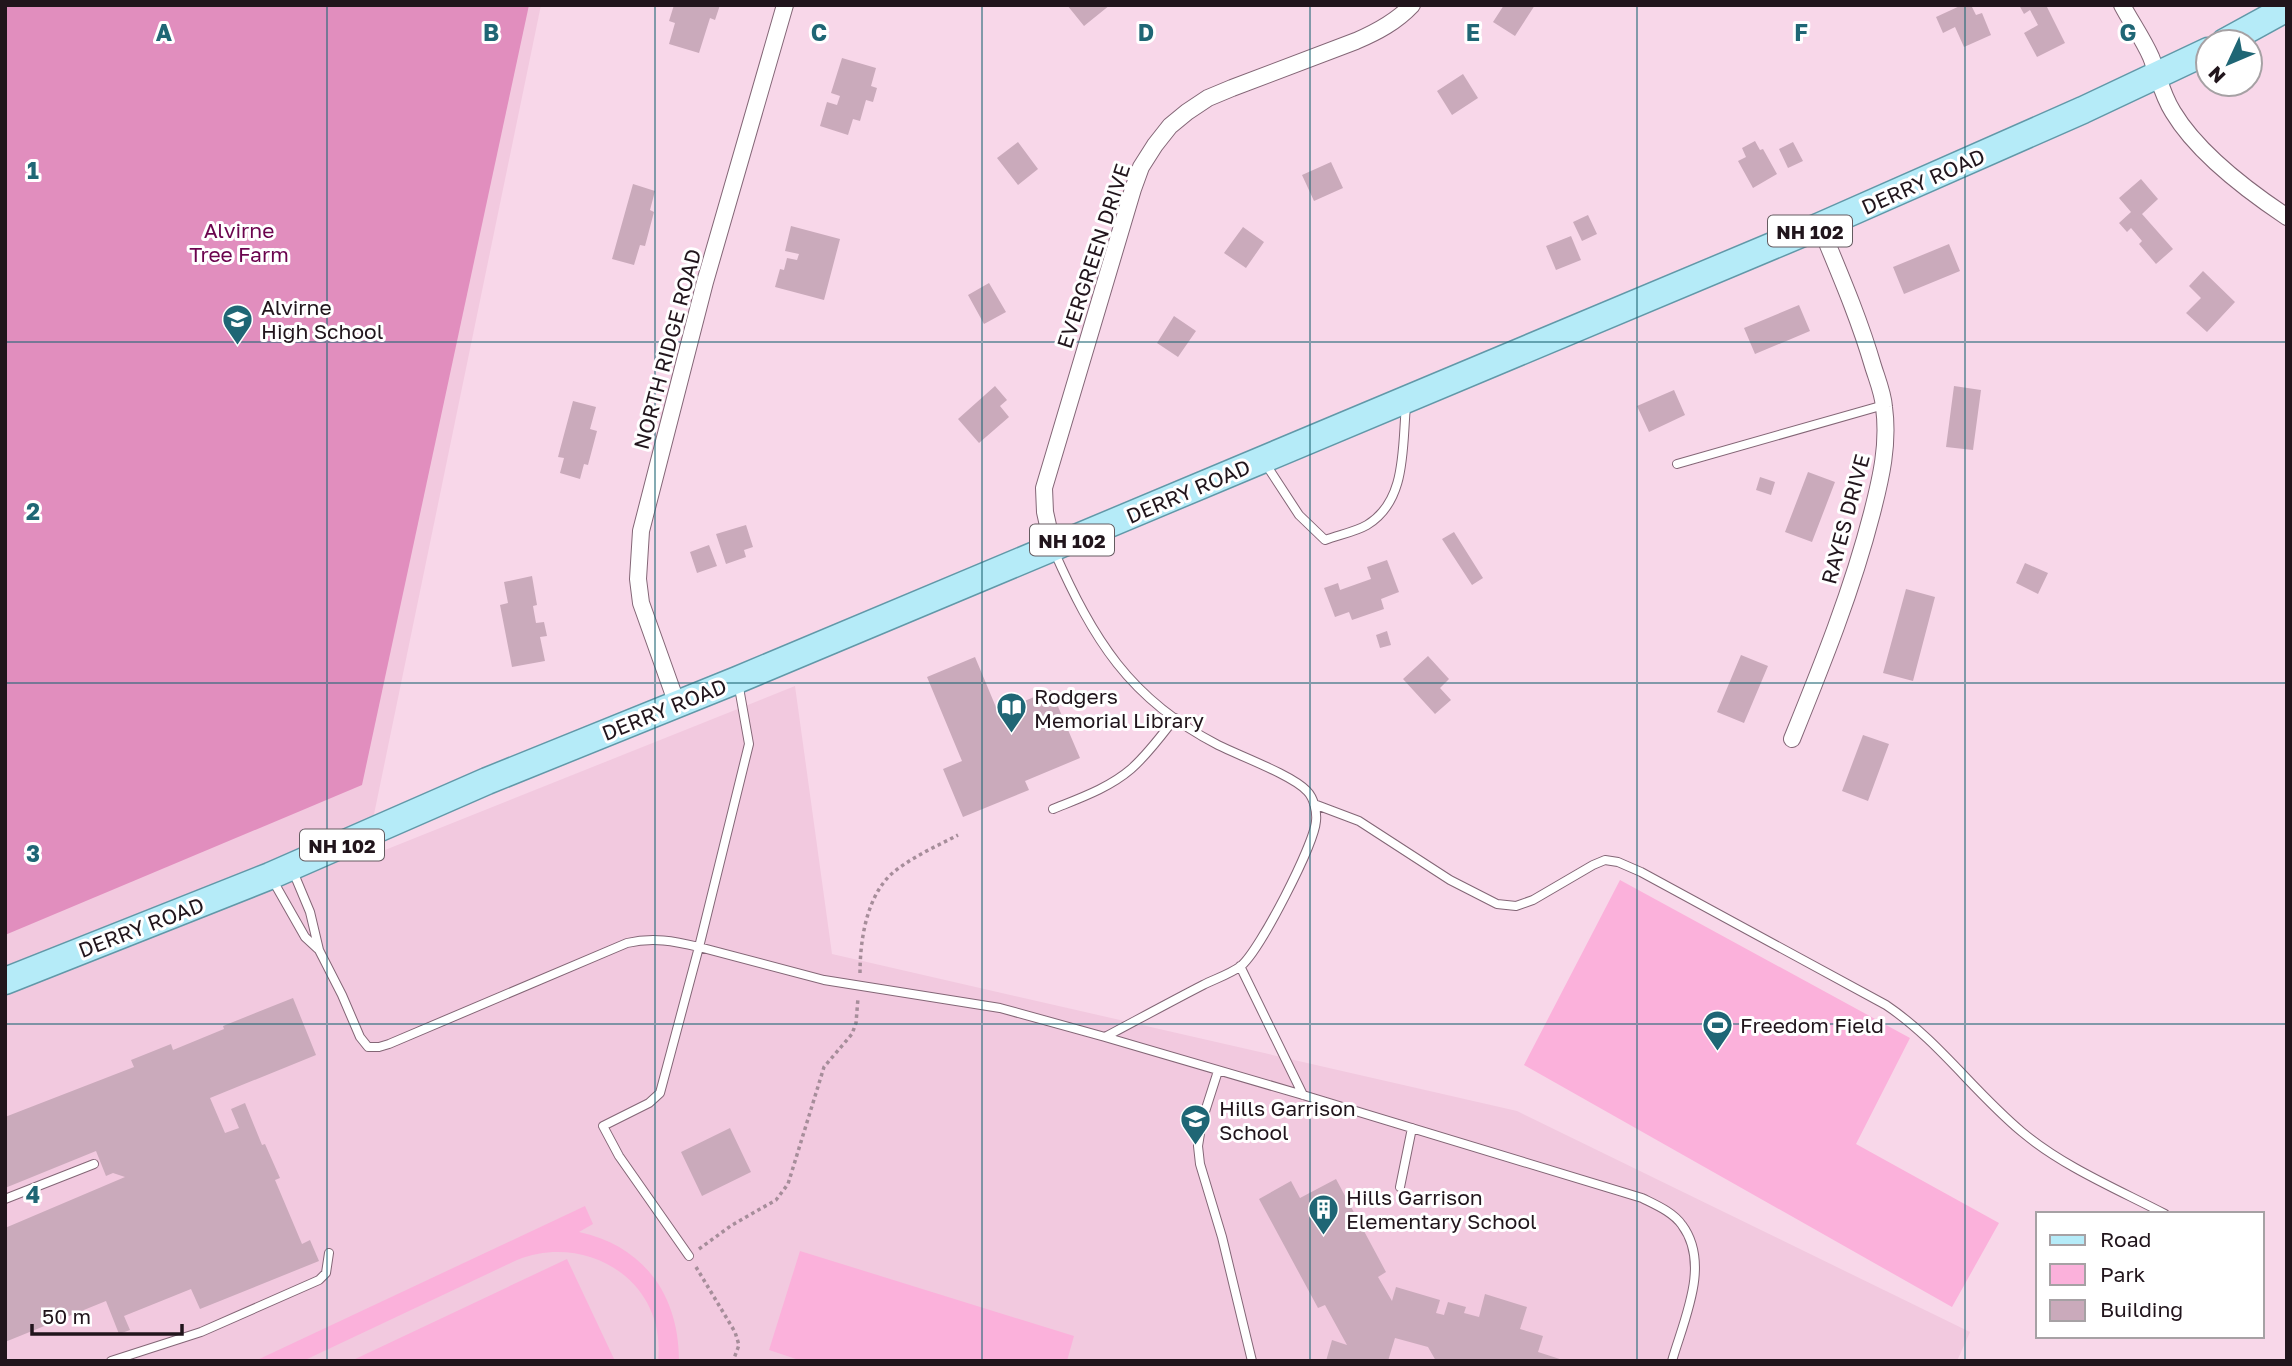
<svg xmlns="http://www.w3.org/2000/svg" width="2292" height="1366" font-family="'Golos Text',sans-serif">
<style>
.built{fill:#f2c9df}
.green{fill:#fbb1db}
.forest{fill:#e18ebe}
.building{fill:#caaabb}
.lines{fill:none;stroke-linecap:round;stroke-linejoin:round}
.service-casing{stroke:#836676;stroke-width:10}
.minor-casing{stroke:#836676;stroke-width:18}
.primary-casing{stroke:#6198a8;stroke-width:29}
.path{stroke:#a68d9a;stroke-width:3.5;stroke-dasharray:3.5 3.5;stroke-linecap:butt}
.service{stroke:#fff;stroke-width:8}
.minor{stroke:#fff;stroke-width:16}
.primary{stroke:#b5ebf8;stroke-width:26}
.grid{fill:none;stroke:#1f6675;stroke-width:2;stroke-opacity:0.55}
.labels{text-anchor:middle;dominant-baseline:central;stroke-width:6;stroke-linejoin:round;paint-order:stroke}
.shield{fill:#fff;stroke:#645b60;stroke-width:2}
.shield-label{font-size:19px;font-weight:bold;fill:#21151c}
.street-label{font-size:21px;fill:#21151c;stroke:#fff}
.park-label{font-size:21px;fill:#6b044e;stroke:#fff}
.poi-label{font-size:21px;fill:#21151c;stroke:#fff;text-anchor:start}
.grid-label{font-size:23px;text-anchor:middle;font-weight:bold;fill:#1f6675;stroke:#fff;stroke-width:6;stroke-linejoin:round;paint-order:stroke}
</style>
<rect width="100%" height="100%" fill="#f8d7e9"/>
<!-- built -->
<path class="built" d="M5 5H541L365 858 795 686 832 954 1517 1111 1970 1332 1957 1361H5Z"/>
<!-- green -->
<path class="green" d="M1620 880 1910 1038 1856 1144 1999 1223 1952 1307 1524 1065Z
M585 1206 593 1224 579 1232C644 1246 679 1295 679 1361H658C667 1281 587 1232 517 1260L303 1361H255Z
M800 1251 1074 1336 1067 1361H802L769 1350Z
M567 1259 615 1361H351Z"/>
<!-- forest -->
<path class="forest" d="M5 5H529L362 785 5 935Z"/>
<!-- building -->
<path class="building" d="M674 5H720L715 20 710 18 699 53 669 44 675 23 669 21Z
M1067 5H1110L1084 26Z
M1504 5H1535L1515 36 1493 22Z
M1962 5H1971L1976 15 1982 13 1991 35 1964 47 1955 27 1943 33 1936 17Z
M2019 5H2046L2065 43 2037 57 2024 33 2038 25 2030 10 2024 14Z
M842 58 876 68 871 86 877 88 873 102 866 100 860 121 853 119 848 135 820 126 827 102 837 105 840 96 831 93Z
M1463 74 1478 98 1452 115 1437 91Z
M1755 141 1760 150 1763 149 1777 174 1753 188 1738 161 1746 157 1742 148Z
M1018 142 1038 169 1018 185 997 158Z
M1793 142 1803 161 1788 168 1779 149Z
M1331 162 1343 188 1314 201 1302 175Z
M2141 179 2158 199 2142 214 2173 249 2156 264 2139 244 2142 241 2131 228 2127 232 2119 223 2131 212 2119 198Z
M633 184 655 191 650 210 654 212 645 246 640 245 634 265 612 259Z
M1588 215 1597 234 1582 241 1573 222Z
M791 226 840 239 824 300 775 287 780 269 784 270 787 258 797 260 799 254 785 251Z
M1243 227 1264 242 1246 268 1224 253Z
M1571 236 1581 260 1556 270 1546 246Z
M1949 244 1960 271 1904 294 1893 267Z
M2203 271 2235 302 2207 332 2186 313 2201 298 2189 286Z
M989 283 1006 312 984 324 968 295Z
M1799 305 1810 331 1755 354 1744 328Z
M1174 316 1196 331 1178 357 1157 343Z
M995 386 1007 400 1000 406 1009 417 979 443 958 419Z
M1954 386 1981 390 1973 450 1946 447Z
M1674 390 1685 415 1649 432 1637 406Z
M573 401 596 407 590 429 597 431 588 465 584 464 580 479 560 473 564 458 558 457Z
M1808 472 1835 482 1812 542 1785 532Z
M1760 477 1775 482 1771 495 1756 490Z
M746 525 753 547 744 550 746 557 726 564 716 534Z
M1454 532 1483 578 1472 585 1442 539Z
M709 545 717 566 697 573 690 552Z
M1387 560 1399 592 1381 599 1384 609 1352 620 1349 612 1335 617 1324 588 1338 583 1340 590 1371 579 1367 567Z
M2025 563 2048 573 2038 594 2016 583Z
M532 576 537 605 533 606 536 623 544 622 547 636 540 637 545 661 512 667 500 605 508 603 504 582Z
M1906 589 1935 597 1913 681 1883 673Z
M1387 631 1391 645 1380 648 1376 635Z
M1741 655 1768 666 1744 723 1717 712Z
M1428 656 1449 679 1440 688 1451 700 1435 714 1403 679Z
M975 657 998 712 1051 690 1080 758 1025 781 1029 790 963 817 943 769 962 761 927 677Z
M1863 735 1889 744 1868 801 1842 791Z
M293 998 316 1055 210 1098 225 1133 239 1128 231 1109 245 1103 262 1145 265 1144 280 1178 275 1180 302 1244 310 1240 319 1261 200 1309 191 1289 124 1316 130 1330 119 1334 106 1301 5 1342V1228L125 1177 113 1173 106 1176 96 1151 5 1188V1117L134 1067 131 1060 171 1044 173 1050 224 1029 223 1026Z
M730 1128 751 1172 702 1196 681 1152Z
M1336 1179 1386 1272 1378 1277 1392 1301 1396 1287 1440 1300 1436 1313 1444 1315 1448 1302 1466 1307 1464 1313 1479 1317 1485 1294 1527 1307 1520 1329 1543 1336 1538 1352 1566 1361H1436L1428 1347 1395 1338 1388 1361H1326L1332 1340 1347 1345 1325 1305 1318 1308 1259 1199 1291 1181 1300 1198Z"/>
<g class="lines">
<defs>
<path id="service" d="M1265 463 1299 515 1325 540C1338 535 1355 532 1367 525 1407 501 1402 447 1406 406
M1677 464 1884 405
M1314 804 1359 821 1450 880 1497 904 1516 906 1533 900 1593 865 1605 860 1618 862 1641 872 1886 1005C1938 1040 1974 1092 2022 1132 2064 1167 2117 1189 2165 1214
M1053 809C1080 798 1109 788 1131 769 1148 754 1161 736 1175 718
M292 869 310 912 319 950 342 995 360 1037 368 1047H379L389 1044 627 943C653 937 674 941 699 947L749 744 738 682
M272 879 305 937 318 949
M1240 966 1303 1095
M1105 1037 1303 1095 1642 1198C1656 1205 1673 1212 1682 1225 1711 1264 1684 1319 1672 1361
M1218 1071 1202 1121 1198 1146 1200 1164 1222 1237 1252 1361
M1400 1187 1412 1128
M5 1199 94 1164
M689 1256 619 1156 603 1126 649 1103 660 1093 699 947 824 980 1000 1008 1105 1037C1137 1020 1170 1002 1203 985 1215 979 1230 974 1241 966 1260 950 1314 845 1316 821 1317 812 1314 798 1307 791 1292 775 1240 756 1218 745 1129 699 1093 639 1054 551
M111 1361 201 1332 319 1280 326 1273 329 1253"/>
<path id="minor" d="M2122 5C2131 22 2143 39 2151 57 2158 75 2162 95 2173 112 2197 152 2248 191 2287 217
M1053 548 1045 512 1044 488 1133 189 1141 167 1155 145 1170 126 1187 112 1208 98 1232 88 1356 41C1377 32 1396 22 1412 5
M677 704 641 603 638 579 641 531 705 282 785 5
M1792 739C1822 665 1852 591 1872 513 1881 478 1889 444 1884 407 1883 393 1877 379 1873 366 1859 318 1839 272 1820 226"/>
<path id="primary" d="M2225 42 2287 8
M5 981 270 876 487 781 737 680 1820 226 2083 110 2208 51"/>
</defs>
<!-- service casing -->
<use href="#service" class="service-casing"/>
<!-- minor casing -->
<use href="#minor" class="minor-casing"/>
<!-- primary casing -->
<use href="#primary" class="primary-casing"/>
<!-- path -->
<path class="path" d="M860 973C860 939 867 893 895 871 914 856 937 846 958 835
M699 1249 732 1225 776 1200 788 1184 824 1067 852 1034 856 1023 858 998
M696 1267 735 1332 739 1345 733 1361"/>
<!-- service -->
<use href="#service" class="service"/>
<!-- minor -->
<use href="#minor" class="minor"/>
<!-- primary -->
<use href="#primary" class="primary"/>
</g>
<!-- grid -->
<path class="grid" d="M327 5V1361M655 5V1361M982 5V1361M1310 5V1361M1637 5V1361M1965 5V1361M5 342H2287M5 683H2287M5 1024H2287"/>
<!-- icons -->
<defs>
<symbol id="school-pin" viewBox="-11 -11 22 30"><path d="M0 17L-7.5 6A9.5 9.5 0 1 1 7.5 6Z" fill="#1f6675" stroke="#fff"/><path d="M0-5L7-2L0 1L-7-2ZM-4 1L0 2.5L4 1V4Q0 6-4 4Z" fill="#fff"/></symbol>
<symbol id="library-pin" viewBox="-11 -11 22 30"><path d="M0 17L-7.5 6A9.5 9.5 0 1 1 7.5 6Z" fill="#1f6675" stroke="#fff"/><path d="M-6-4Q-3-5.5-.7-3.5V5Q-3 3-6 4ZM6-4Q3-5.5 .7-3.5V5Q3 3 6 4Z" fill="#fff"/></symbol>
<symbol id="stadium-pin" viewBox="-11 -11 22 30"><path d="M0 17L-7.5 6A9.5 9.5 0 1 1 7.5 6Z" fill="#1f6675" stroke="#fff"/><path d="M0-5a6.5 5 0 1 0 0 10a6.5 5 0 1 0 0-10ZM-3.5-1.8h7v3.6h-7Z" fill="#fff"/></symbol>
<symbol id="building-pin" viewBox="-11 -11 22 30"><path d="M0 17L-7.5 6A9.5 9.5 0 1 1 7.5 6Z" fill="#1f6675" stroke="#fff"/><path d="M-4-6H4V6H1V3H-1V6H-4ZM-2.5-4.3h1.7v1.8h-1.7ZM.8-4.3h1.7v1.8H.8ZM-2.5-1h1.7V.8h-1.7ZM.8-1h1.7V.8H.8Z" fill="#fff"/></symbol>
</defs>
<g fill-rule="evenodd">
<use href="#school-pin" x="220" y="302" width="35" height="47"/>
<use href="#library-pin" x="994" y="690" width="35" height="47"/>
<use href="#stadium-pin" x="1700" y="1008" width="35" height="47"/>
<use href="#school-pin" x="1178" y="1102" width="35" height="47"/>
<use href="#building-pin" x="1306" y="1192" width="35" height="47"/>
</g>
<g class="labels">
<!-- shield labels -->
<g class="shield">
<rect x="1768" y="215.5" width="84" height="31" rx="5"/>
<rect x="1030" y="524.5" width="84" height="31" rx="5"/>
<rect x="300" y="829.5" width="84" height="31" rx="5"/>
</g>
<g class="shield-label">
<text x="1810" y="231">NH 102</text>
<text x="1072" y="540">NH 102</text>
<text x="342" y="845">NH 102</text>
</g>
<!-- street labels -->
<g class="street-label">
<text transform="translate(1923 181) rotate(-24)">DERRY ROAD</text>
<text transform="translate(1093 256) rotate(-72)">EVERGREEN DRIVE</text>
<text transform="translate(667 349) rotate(-75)">NORTH RIDGE ROAD</text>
<text transform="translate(1188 491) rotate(-23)">DERRY ROAD</text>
<text transform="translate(1845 519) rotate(-75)">RAYES DRIVE</text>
<text transform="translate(664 709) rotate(-22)">DERRY ROAD</text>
<text transform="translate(141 927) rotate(-21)">DERRY ROAD</text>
</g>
<!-- park labels -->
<g class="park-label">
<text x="239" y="230">Alvirne<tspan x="239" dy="24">Tree Farm</tspan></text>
</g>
<!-- poi labels -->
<g class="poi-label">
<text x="261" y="307">Alvirne<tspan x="261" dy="24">High School</tspan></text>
<text x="1034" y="696">Rodgers<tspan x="1034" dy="24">Memorial Library</tspan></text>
<text x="1740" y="1025">Freedom Field</text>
<text x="1219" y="1108">Hills Garrison<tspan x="1219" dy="24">School</tspan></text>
<text x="1346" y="1197">Hills Garrison<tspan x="1346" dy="24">Elementary School</tspan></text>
</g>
</g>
<g class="grid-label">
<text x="164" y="41">A</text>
<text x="491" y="41">B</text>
<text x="819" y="41">C</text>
<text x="1146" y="41">D</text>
<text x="1473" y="41">E</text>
<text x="1801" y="41">F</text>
<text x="2128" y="41">G</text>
<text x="33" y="179">1</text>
<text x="33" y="520">2</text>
<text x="33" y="862">3</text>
<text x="33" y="1203">4</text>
</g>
<!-- border -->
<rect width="2292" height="1366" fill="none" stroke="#21151c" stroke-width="14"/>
<!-- legend -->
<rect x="2036" y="1212" width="228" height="126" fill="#ffffff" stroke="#a6a1a4" stroke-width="2"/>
<rect x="2050" y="1235" width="35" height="10" fill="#b5ebf8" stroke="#a6a1a4" stroke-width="2"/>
<text x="2100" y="1247" font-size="21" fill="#21151c">Road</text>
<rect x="2050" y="1264" width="35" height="21" fill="#fbb1db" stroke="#a6a1a4" stroke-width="2"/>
<text x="2100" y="1282" font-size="21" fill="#21151c">Park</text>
<rect x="2050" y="1300" width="35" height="21" fill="#caaabb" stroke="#a6a1a4" stroke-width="2"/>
<text x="2100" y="1317" font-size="21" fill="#21151c">Building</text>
<!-- north arrow -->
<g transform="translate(2229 63) rotate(226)"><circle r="33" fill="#ffffff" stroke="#a6a1a4" stroke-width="2"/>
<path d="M0-5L12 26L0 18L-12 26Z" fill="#1f6675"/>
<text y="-10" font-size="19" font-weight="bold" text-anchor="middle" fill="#21151c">N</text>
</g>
<!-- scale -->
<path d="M32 1324v10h150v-10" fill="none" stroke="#21151c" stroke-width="3.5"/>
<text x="42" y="1324" font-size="21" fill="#21151c" stroke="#ffffff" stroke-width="5" paint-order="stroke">50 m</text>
</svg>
